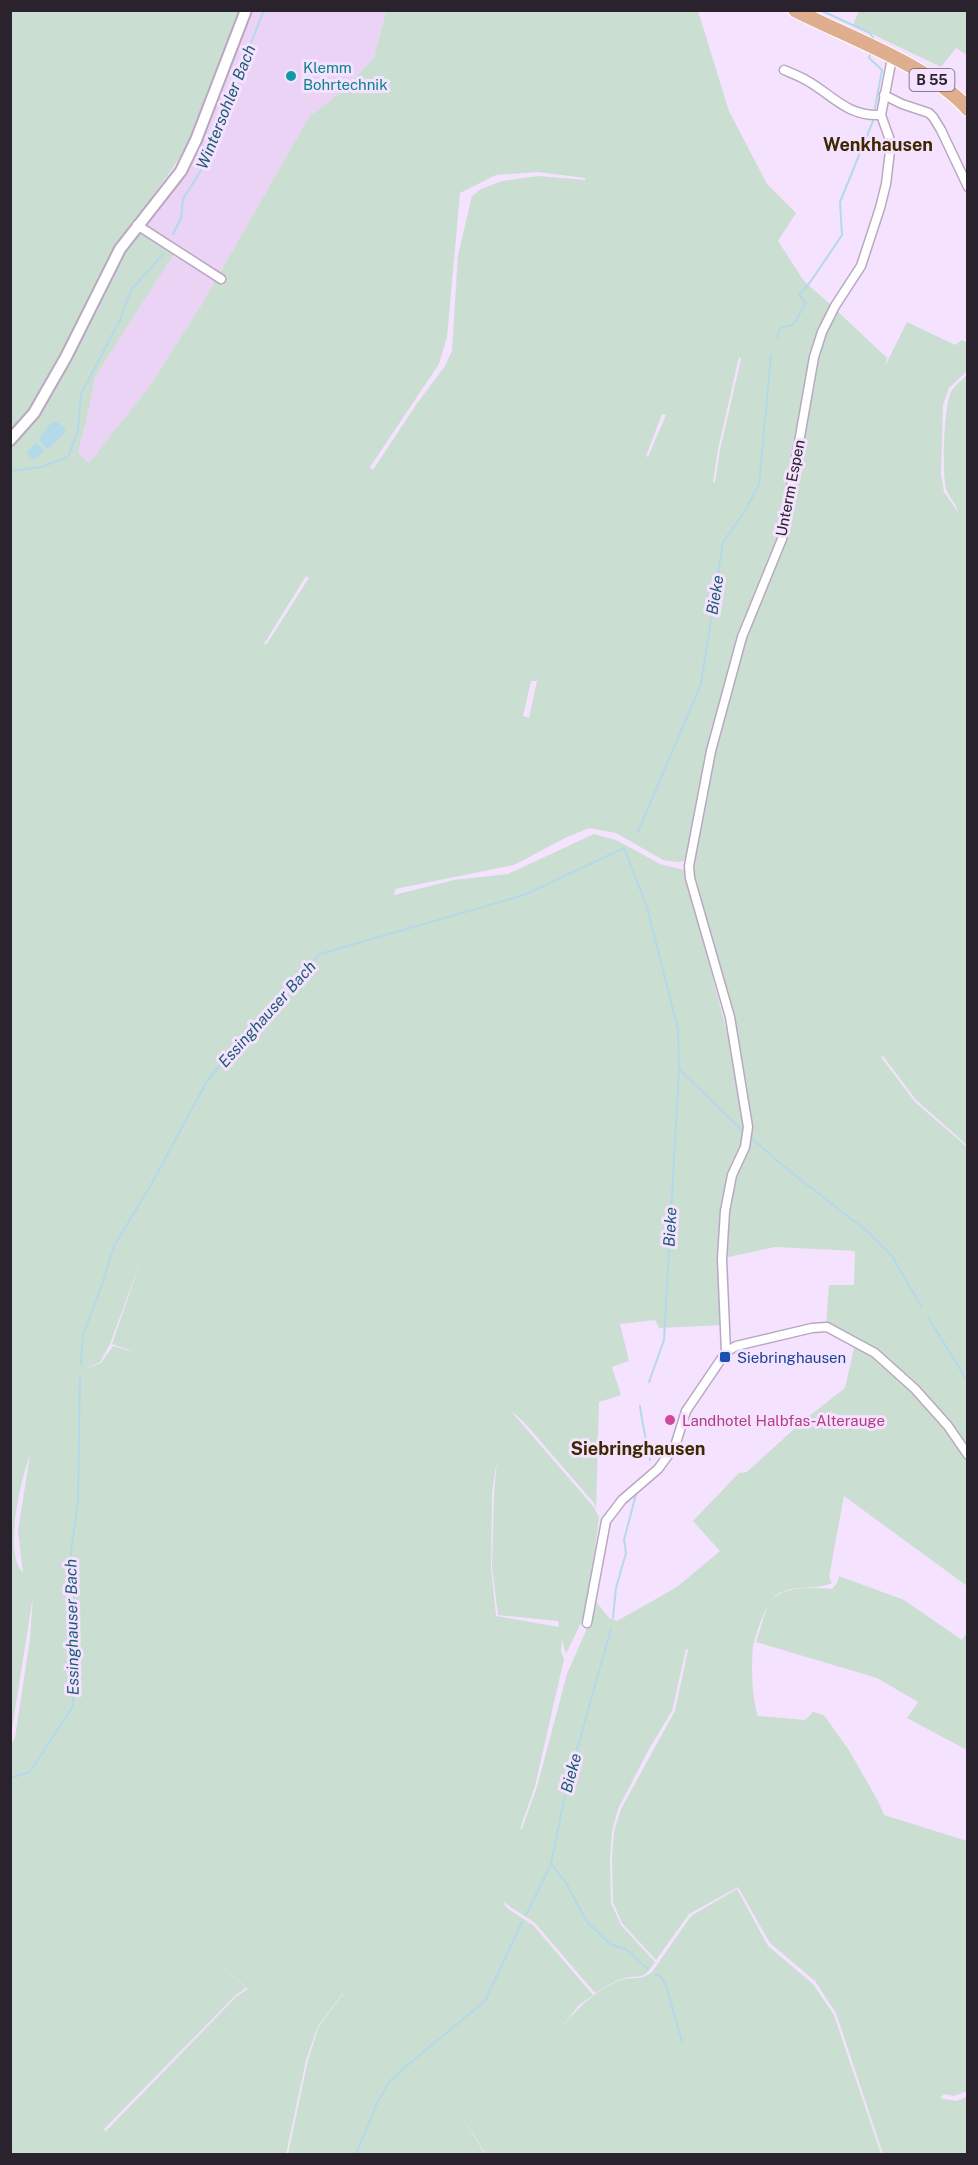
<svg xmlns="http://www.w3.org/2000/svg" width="978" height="2165" font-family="'Public Sans',sans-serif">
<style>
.built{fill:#ead3f5}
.green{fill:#caded1;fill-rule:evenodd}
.water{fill:#b4d9e9}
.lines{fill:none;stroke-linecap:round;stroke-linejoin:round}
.stream{stroke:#b4d9e9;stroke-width:2}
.minor-casing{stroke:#baa8c2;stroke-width:11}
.tertiary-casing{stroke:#baa8c2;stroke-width:14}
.primary-casing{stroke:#fff;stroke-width:16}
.minor{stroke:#fff;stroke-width:8}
.tertiary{stroke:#fff;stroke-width:10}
.primary{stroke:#dfae8e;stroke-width:14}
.culture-dot{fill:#0f9aa8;stroke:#f5e2fe;stroke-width:2}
.transit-dot{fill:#1a4fb4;stroke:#f5e2fe;stroke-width:2}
.hotel-dot{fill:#d1479c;stroke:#f5e2fe;stroke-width:2}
.labels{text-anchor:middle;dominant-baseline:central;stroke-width:6;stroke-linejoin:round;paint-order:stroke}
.shield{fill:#f5e2fe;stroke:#675c6c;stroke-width:1.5}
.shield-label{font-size:14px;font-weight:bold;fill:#2a232d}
.culture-label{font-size:15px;fill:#0d838f;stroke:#f5e2fe;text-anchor:start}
.street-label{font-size:15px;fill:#2a232d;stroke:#f5e2fe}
.transit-label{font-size:15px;fill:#164399;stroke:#f5e2fe;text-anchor:start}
.hotel-label{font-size:15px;fill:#b23c85;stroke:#f5e2fe;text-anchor:start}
.water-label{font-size:16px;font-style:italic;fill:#195b73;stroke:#f5e2fe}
.quarter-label{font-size:18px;font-weight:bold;fill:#3d2802;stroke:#f5e2fe}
</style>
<rect width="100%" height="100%" fill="#f5e2fe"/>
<!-- built -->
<path class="built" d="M252 11H386L374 58 342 91 309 117 205 299 150 386 89 463 78 452 86 423 95 377 174 254 139 232 180 182 193 162Z"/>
<!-- green -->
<path class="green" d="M11 11H241L193 139 131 227 174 254 95 377 86 423 78 452 89 463 150 386 205 299 309 117 342 91 374 58 386 11H698L729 111 767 184 796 213 778 241 804 281 832 306 817 333 784 521 774 553 740 636 688 860 678 862 663 860 616 833 589 828 565 838 514 865 395 889 394 895 454 880 508 874 594 834 616 840 660 864 684 870 738 1073 746 1126 743 1146 726 1191 723 1325 659 1328 655 1320 620 1324 629 1361 612 1367 621 1395 599 1402 596 1509 594 1503 524 1422 510 1410 593 1506 599 1517 590 1591 581 1623 566 1654 562 1640 561 1651 564 1659 535 1786 520 1829H522L537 1787 567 1674 588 1626 594 1599 609 1618 617 1621 677 1587 720 1551 693 1521 739 1473 747 1472 803 1421 845 1388 855 1344 874 1355 914 1390 947 1427 967 1458V1586L844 1496 829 1577 832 1583C817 1590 795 1584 778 1594 767 1600 755 1634 753 1647 751 1667 752 1698 758 1716L805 1720 813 1712 824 1715 850 1752 878 1801 884 1815 967 1841V2091L954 2096 944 2094 940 2098 956 2101 967 2097V2154H883L836 2013 815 1981 770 1943 738 1887 689 1914 656 1960 622 1923 613 1902 612 1859 614 1831 621 1809 675 1711 688 1650 686 1649 672 1711 649 1749 618 1809 612 1831 610 1859 611 1903 621 1925 655 1962C642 1983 640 1973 622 1979 613 1981 603 1989 595 1993L535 1923 506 1904V1901L504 1904 508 1909 533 1925 593 1995 578 2006 558 2032C575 2011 594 1990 621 1980 634 1976 639 1982 652 1972L691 1916 737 1889 768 1946 813 1984 834 2015 881 2154H486L458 2110 485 2154H288L308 2060 319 2026 342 1995 346 1997 342 1994 318 2026 306 2060 286 2154H11L10 1746 15 1738 30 1639 33 1596 11 1735ZM538 172 585 178V180L538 176 502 181 481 189 472 196 458 255 452 351 445 366 416 405 373 470 370 467 439 364 447 337 460 193 496 175ZM739 357 741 359 720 450 715 483 713 482 718 449ZM662 414 666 415 648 457 646 456ZM306 576 309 578 266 645 264 644ZM531 681H537L529 718 523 716ZM143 1255 112 1344 137 1353 113 1346 101 1363 82 1370 100 1362 110 1344ZM30 1455 18 1531 23 1573C3 1553 21 1479 30 1455ZM497 1459 494 1495 492 1567 498 1615 558 1621 559 1627 496 1616 491 1567 492 1493ZM215 1961 248 1989 237 1996 106 2131 103 2130 236 1995 246 1988Z
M859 11H967V55L956 48 941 67 853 25Z
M835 309 887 358 885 366 907 322 955 345 962 340 967 343V371L949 388 943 405 941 474 944 492 958 512C957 504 950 499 947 491 941 478 944 405 951 392 954 386 962 380 967 375V1145L916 1100 883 1056 881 1057 915 1102 967 1147V1453L885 1360 826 1324 829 1285H854L855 1251 775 1247 724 1258 729 1192 752 1128 745 1076 691 862 714 753 743 639 778 557 824 328Z
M839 1576 904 1600 962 1640 967 1632V1750L907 1718 918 1702 877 1678 756 1642C760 1632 765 1609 771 1601 785 1585 813 1588 832 1589L837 1583Z"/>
<!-- water -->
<path class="water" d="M52 422H57L65 428V432L51 447 46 448 39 440 40 437Z
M35 444H38L44 451 34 459 31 458 27 453Z"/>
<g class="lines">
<!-- stream -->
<path class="stream" d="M820 10 870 33 875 41
M871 52 869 58 882 70 875 108
M173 234 181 218 183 199 200 172 264 10
M777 337 780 328 793 325 806 303 799 295 811 281 842 235 840 202 873 121
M10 471 41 467 68 457 78 431 81 394 120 320 131 290 163 254
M638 832 701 684 723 542 743 514 759 485 771 356
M751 1138 787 1169 868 1232 892 1256 921 1306
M928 1317 968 1382
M81 1364 83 1335 103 1282 114 1246 152 1183 207 1081 230 1053 320 954 524 895 624 848 647 907 678 1029 679 1069 744 1132
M649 1382 664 1340 679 1070
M640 1406C642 1424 647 1442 650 1460
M613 1618 616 1588 626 1553 624 1540 636 1494 639 1490
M10 1778 30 1772 73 1706 74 1587 70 1559 78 1501 80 1377
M551 1864 566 1883 587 1922 610 1944 627 1950 648 1969
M526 1915 551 1864 567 1785 611 1629
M656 1975H660L666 1986 682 2042
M356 2154 377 2103 390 2081 409 2064 485 2001 522 1922"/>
<defs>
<path id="minor" d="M784 70C791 73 799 76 806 80 833 95 847 117 881 115
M884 95 902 104 929 113 933 117 941 130 968 187
M881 115 892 58
M137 225 221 279
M726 1352 722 1259 725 1211 732 1175 745 1147 748 1127 730 1017 690 878 689 866 711 751 742 637 782 539 814 357 822 332 835 306 861 266 880 208 886 184 891 143 881 115
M587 1623 606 1521 622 1500 658 1469 675 1446 686 1411 726 1352 736 1346 812 1328 827 1327 875 1353 915 1389 948 1426 968 1455"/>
<path id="tertiary" d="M10 440 34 413 66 357 120 249 181 171 196 140 246 10"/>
<path id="primary" d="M795 10C847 37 930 66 968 109"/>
</defs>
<!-- minor casing -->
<use href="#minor" class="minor-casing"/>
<!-- tertiary casing -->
<use href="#tertiary" class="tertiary-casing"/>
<!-- primary casing -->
<use href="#primary" class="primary-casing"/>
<!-- minor -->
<use href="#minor" class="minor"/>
<!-- tertiary -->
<use href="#tertiary" class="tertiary"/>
<!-- primary -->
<use href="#primary" class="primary"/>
</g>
<!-- markers -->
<circle class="culture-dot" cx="291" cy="76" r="6"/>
<rect class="transit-dot" x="719" y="1351" width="12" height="12" rx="3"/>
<circle class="hotel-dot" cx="670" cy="1420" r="6"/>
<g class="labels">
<!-- shield labels -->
<rect class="shield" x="909.5" y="69" width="45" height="22" rx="4.5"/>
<g class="shield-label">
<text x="932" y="80">B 55</text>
</g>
<!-- culture labels -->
<g class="culture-label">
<text x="303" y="67">Klemm<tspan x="303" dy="17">Bohrtechnik</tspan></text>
</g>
<!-- street labels -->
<g class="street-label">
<text transform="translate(790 488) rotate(-79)">Unterm Espen</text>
</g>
<!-- transit labels -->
<g class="transit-label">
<text x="737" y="1357">Siebringhausen</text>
</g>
<!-- hotel labels -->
<g class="hotel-label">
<text x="682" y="1420">Landhotel Halbfas-Alterauge</text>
</g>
<!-- water labels -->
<g class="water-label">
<text transform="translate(226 107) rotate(-68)">Wintersohler Bach</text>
<text transform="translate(715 595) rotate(-81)">Bieke</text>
<text transform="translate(267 1014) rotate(-48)">Essinghauser Bach</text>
<text transform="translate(670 1227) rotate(-87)">Bieke</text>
<text transform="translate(72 1627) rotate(-91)">Essinghauser Bach</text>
<text transform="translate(571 1773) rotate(-75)">Bieke</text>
</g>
<!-- quarter labels -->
<g class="quarter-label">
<text x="878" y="144">Wenkhausen</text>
<text x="638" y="1448">Siebringhausen</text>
</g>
</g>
<!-- border -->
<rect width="978" height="2165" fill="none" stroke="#2a232d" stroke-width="24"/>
</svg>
